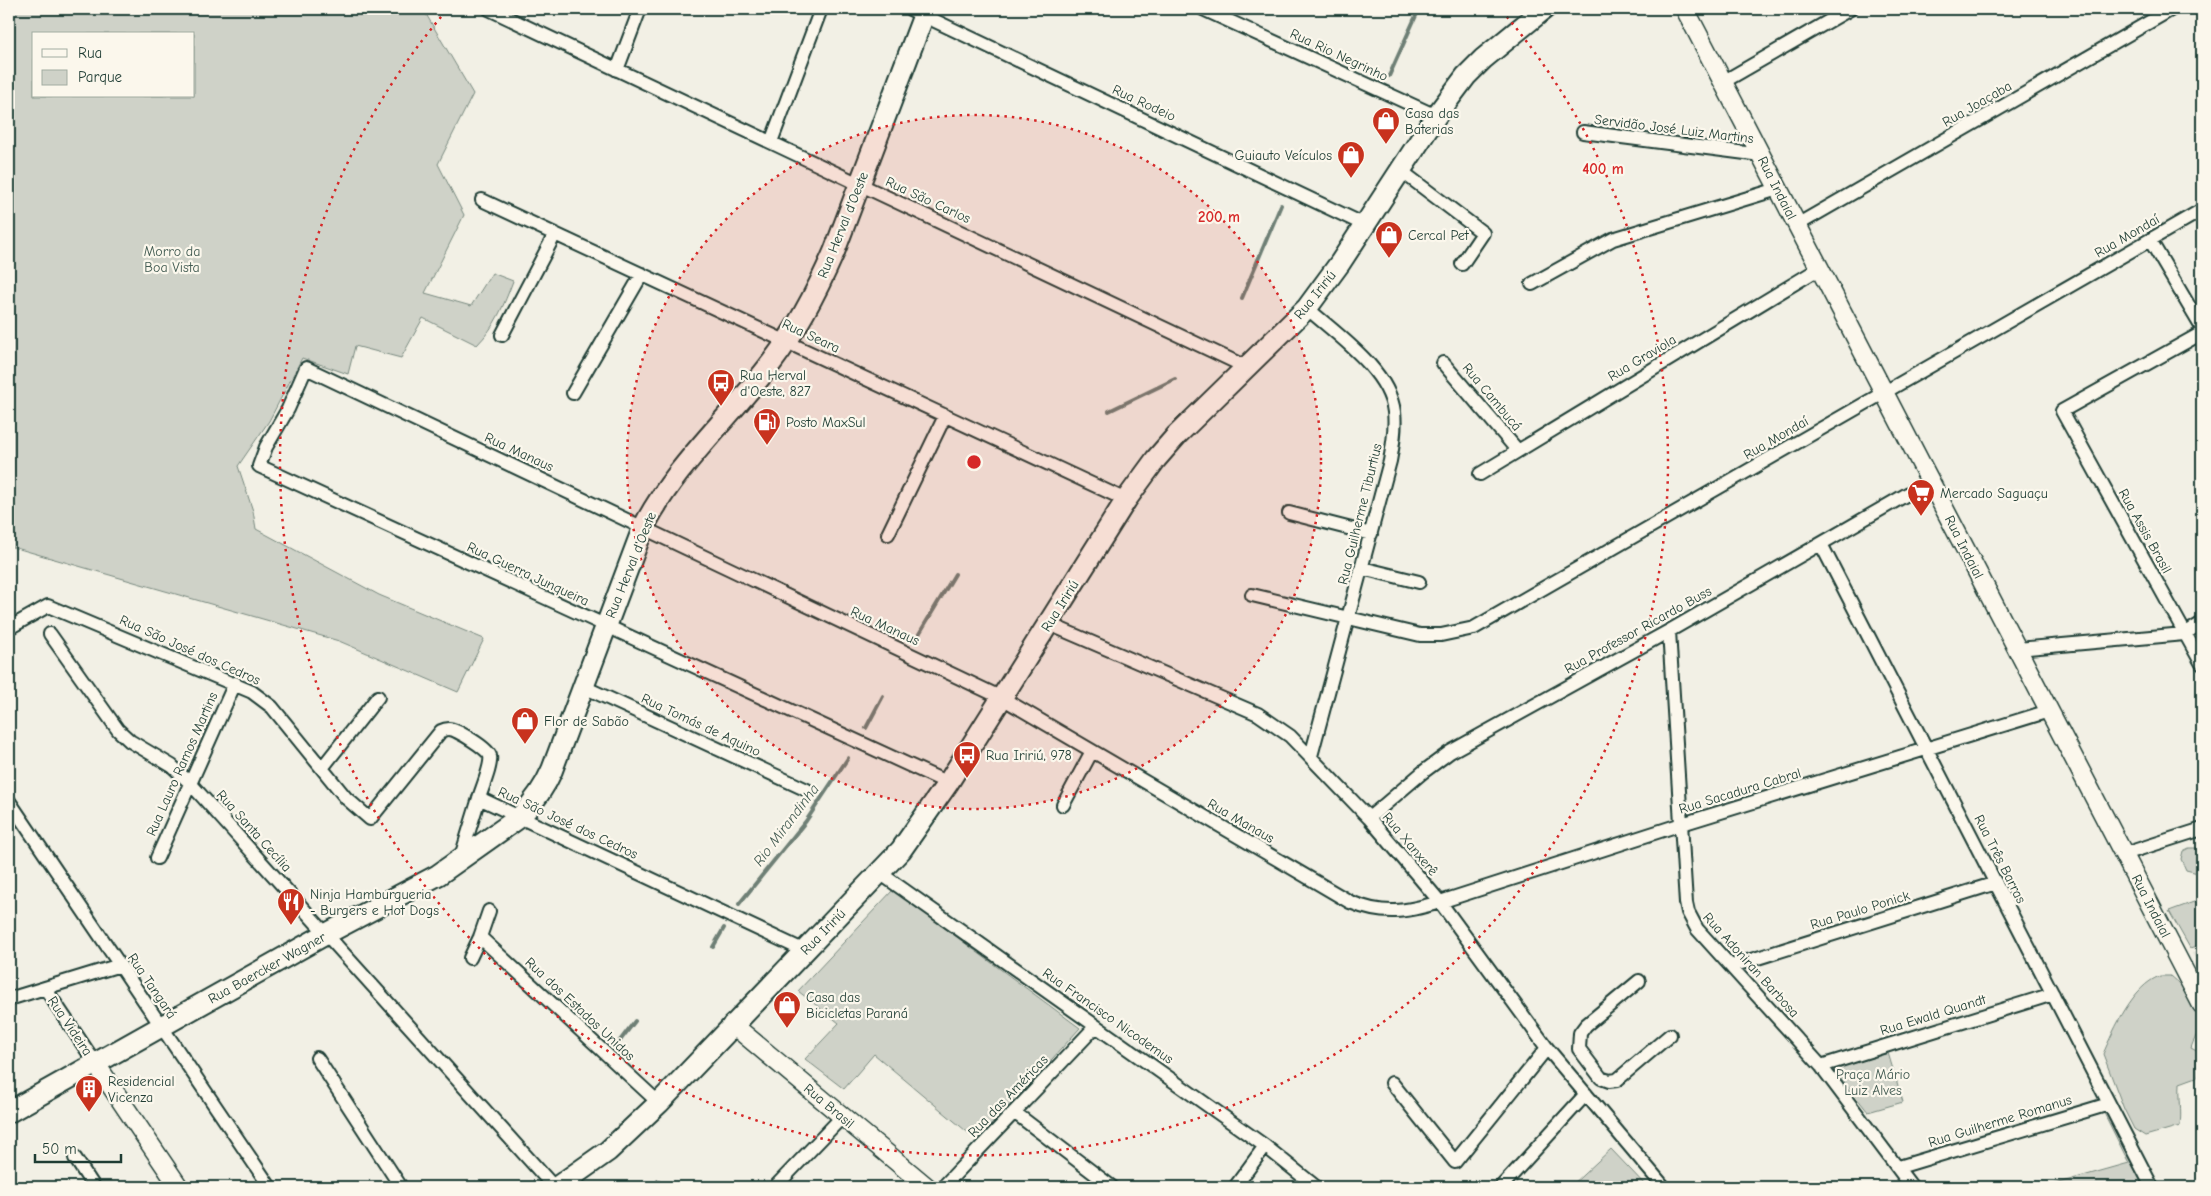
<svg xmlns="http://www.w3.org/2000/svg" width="2211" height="1196" font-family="'Comic Neue',sans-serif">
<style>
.built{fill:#e0e1d6}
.green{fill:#cfd2c8;stroke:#77887e;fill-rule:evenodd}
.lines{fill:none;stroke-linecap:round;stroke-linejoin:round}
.stream{stroke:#6e7f75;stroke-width:4}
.street-casing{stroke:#1f3d34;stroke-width:16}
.secondary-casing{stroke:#1f3d34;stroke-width:21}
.primary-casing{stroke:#1f3d34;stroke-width:24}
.street{stroke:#fbf7ec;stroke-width:12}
.secondary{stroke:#fbf7ec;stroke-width:18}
.primary{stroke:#fbf7ec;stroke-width:20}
.ring{fill:none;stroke:#d62828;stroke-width:2.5;stroke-dasharray:2.5 5}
.labels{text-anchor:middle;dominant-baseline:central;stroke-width:4.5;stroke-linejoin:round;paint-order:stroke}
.street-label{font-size:14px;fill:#1f3d34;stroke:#fbf7ec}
.poi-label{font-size:14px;fill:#1f3d34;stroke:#fbf7ec;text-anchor:start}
.park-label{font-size:14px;fill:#425b52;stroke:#fbf7ec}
.water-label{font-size:15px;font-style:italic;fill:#465e55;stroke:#fbf7ec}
.centre{fill:#d62828;stroke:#fbf7ec;stroke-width:2.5}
.ring-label{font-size:15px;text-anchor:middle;font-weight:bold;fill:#d62828;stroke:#fbf7ec;stroke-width:4.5;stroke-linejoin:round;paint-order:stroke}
</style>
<rect width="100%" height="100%" fill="#f2f0e5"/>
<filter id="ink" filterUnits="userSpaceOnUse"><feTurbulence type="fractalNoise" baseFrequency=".02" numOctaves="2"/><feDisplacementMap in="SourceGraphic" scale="10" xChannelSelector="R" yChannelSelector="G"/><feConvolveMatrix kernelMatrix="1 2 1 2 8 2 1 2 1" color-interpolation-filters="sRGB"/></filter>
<g filter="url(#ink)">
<!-- built -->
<path class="built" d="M2202 950V972L2192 953Z"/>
<!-- green -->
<path class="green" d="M9 9H423L473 94 438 164 464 215 425 293 471 306 492 273 513 281C504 305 495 327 477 345L423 318 401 358 355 346 348 374 302 358 269 421 238 466 253 511 256 529 379 595 484 639 458 692 339 641 9 546ZM34 34H194V96H34Z
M2189 848H2202V885L2198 873 2186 870 2181 859 2183 851Z
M893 890 1080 1028 978 1141 874 1054 844 1089 805 1059 839 1023 798 991Z
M2202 899V944L2190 948 2169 911Z
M2160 976H2170C2184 988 2200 1002 2200 1022 2200 1030 2193 1041 2191 1048L2202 1054V1075L2180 1083C2179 1098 2182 1111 2180 1126L2145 1136 2134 1129 2124 1109 2103 1054C2114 1029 2133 985 2160 976Z
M1888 1053 1903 1102 1868 1112 1834 1069Z
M2104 1113 2110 1115 2150 1187H2044L2129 1163Z
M1611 1149 1647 1187H1570Z"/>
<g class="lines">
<!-- stream -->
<path class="stream" d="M1389 76 1419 9
M1242 298 1281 205
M1109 411 1175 379
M919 634 955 574
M866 728 883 696
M739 904 806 821 848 758
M713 947 724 928
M619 1042 635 1021
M658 1187V1181"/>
<defs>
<path id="street" d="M489 9 1246 367
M910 9 1365 225
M1203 9 1436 116
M617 70 640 9
M1723 82 1850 9
M1583 132 1761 155
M771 142 821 9
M1400 170 1483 233 1462 264
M482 200 1126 500
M1797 225 2172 9
M2150 240 2202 328
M1532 284 1613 239 1778 189
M1307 308C1337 335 1389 370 1394 412 1396 428 1393 445 1390 461L1311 756
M2202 333 2062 411 2202 664
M502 335 555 234
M1443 363 1518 451
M573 393 642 274
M1480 474 1820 268
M1289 513 1371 534
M888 534 945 416
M1821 544 2152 1187
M1362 568 1419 582
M1252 595 1420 635H1441L1474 628 2202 210
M1049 624 1258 714 1290 736 1369 818 1440 902 1547 1048 1664 1187
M9 628 48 606 252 692 272 707 346 798 370 819 441 731C443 730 446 729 449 729 456 729 489 749 490 756 492 765 482 788 479 798L805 951
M1669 631 1686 903 1688 912 1697 929 1821 1066 1912 1187
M50 634 118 730 130 741 172 766 190 783 554 1187
M2017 649 2184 634 2202 623
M584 687 807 790
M322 768 378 697
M948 783 259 466 266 447 288 409 306 368 1002 698 1350 902C1384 916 1406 912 1440 902L1682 824 2049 711
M9 801 270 1187
M1063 805 1092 751
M1369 818 1423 772 1450 752 1669 631 1930 481
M2124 854 2202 829
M157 858 235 683
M460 860 479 798
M880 873 1265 1146 1316 1187
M480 937 659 1103
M470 958 480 937 489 911
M1732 966 1996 883
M1639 981 1586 1025 1580 1033 1579 1049 1601 1078 1609 1081 1617 1080 1670 1035
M45 988 96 1064
M9 999 120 965
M317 1058 401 1187
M1821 1066 2053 994
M1392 1083 1455 1162 1547 1048
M1014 1112 1112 1187
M75 1158 94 1187
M1899 1167 2109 1104
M775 1187 842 1117
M943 1187 1096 1026
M1235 1187 1265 1146
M1501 1187 1586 1094"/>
<path id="secondary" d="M1685 9 2202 1005
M732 1024 927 1187
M96 1064 179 1187"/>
<path id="primary" d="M9 1112 326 934 438 875 520 817C534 802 544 789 552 770L643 528C675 465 730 418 772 362 798 328 817 291 834 252L926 9
M557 1187 608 1151 659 1103 901 850 948 783 1126 500 1156 459 1177 435 1307 308 1340 263 1436 116 1466 76 1483 59 1544 9"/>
</defs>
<!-- street casing -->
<use href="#street" class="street-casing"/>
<!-- secondary casing -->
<use href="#secondary" class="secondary-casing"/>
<!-- primary casing -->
<use href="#primary" class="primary-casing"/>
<!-- street -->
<use href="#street" class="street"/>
<!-- secondary -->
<use href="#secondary" class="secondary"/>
<!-- primary -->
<use href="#primary" class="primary"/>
</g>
</g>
<!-- distance rings -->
<circle cx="974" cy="462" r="347" fill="#d62828" fill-opacity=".12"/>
<g class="ring">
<circle cx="974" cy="462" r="347"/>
<path d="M1502 11A694 694 0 1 1 446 11"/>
</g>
<!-- icons -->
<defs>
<symbol id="shop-pin" viewBox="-11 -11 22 30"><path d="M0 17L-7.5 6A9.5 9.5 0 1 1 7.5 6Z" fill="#c8321e" stroke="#fbf7ec"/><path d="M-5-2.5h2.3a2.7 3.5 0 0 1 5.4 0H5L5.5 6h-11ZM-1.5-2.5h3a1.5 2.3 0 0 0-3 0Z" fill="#fff"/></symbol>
<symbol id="bus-pin" viewBox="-11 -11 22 30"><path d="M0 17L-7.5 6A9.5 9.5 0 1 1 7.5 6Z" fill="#c8321e" stroke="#fbf7ec"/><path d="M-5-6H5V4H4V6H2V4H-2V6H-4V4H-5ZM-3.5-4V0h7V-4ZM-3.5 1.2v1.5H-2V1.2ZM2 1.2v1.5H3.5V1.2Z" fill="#fff"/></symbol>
<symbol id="fuel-pin" viewBox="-11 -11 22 30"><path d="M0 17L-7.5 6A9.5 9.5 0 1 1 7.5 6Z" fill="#c8321e" stroke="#fbf7ec"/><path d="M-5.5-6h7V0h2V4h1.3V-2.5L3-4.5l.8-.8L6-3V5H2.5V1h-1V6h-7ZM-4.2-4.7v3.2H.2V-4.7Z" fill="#fff"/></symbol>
<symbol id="supermarket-pin" viewBox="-11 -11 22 30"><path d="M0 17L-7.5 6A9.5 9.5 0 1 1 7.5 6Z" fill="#c8321e" stroke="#fbf7ec"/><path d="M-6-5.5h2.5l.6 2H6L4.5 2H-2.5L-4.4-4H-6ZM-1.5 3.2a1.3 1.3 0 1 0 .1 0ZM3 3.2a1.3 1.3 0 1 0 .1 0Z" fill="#fff"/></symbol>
<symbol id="restaurant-pin" viewBox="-11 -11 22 30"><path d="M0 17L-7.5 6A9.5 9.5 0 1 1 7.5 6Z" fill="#c8321e" stroke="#fbf7ec"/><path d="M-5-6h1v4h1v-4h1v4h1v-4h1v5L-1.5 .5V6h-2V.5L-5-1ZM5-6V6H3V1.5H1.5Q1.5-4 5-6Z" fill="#fff"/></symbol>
<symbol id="building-pin" viewBox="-11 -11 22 30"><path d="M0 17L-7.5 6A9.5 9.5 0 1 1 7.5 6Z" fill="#c8321e" stroke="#fbf7ec"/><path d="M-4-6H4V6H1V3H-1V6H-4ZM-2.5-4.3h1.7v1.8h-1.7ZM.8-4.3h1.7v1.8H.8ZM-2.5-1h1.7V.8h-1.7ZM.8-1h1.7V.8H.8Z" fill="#fff"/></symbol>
</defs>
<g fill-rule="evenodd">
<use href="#shop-pin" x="1370" y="105" width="32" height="43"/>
<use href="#shop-pin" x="1335" y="139" width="32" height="43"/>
<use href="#shop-pin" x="1373" y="219" width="32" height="43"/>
<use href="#bus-pin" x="705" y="367" width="32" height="43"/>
<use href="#fuel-pin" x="751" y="406" width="32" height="43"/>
<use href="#supermarket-pin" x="1905" y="477" width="32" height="43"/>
<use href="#shop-pin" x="509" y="705" width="32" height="43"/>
<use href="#bus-pin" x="951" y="739" width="32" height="43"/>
<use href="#restaurant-pin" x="275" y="886" width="32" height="43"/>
<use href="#shop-pin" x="771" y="989" width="32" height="43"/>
<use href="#building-pin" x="73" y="1073" width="32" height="43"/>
</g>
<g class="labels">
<!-- street labels -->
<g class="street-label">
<text transform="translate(1339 55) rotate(25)">Rua Rio Negrinho</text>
<text transform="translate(1144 103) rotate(25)">Rua Rodeio</text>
<text transform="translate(1977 104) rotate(-30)">Rua Joaçaba</text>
<text transform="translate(1674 129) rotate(7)">Servidão José Luiz Martins</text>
<text transform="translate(1777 188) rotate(63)">Rua Indaial</text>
<text transform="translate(928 200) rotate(25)">Rua São Carlos</text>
<text transform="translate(843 225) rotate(-68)">Rua Herval d'Oeste</text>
<text transform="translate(2127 236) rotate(-30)">Rua Mondaí</text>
<text transform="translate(1315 295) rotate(-51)">Rua Iririú</text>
<text transform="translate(811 336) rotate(25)">Rua Seara</text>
<text transform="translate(1642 358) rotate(-31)">Rua Graviola</text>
<text transform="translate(1492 397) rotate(50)">Rua Cambucá</text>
<text transform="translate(1776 438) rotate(-30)">Rua Mondaí</text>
<text transform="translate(519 452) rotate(25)">Rua Manaus</text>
<text transform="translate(1360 514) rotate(-76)">Rua Guilherme Tiburtius</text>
<text transform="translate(2145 531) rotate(61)">Rua Assis Brasil</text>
<text transform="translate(1964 547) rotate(63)">Rua Indaial</text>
<text transform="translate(631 565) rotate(-68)">Rua Herval d'Oeste</text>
<text transform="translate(528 574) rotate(25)">Rua Guerra Junqueira</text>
<text transform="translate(1060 606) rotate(-58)">Rua Iririú</text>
<text transform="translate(885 626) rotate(25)">Rua Manaus</text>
<text transform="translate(1638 630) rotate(-29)">Rua Professor Ricardo Buss</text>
<text transform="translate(190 650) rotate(24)">Rua São José dos Cedros</text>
<text transform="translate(701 725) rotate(25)">Rua Tomás de Aquino</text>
<text transform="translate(182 764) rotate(-66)">Rua Lauro Ramos Martins</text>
<text transform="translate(1740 791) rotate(-17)">Rua Sacadura Cabral</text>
<text transform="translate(1241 821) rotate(30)">Rua Manaus</text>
<text transform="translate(568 823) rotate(25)">Rua São José dos Cedros</text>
<text transform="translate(254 831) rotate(48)">Rua Santa Cecília</text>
<text transform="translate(1410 844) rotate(50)">Rua Xanxerê</text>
<text transform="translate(2000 859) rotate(63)">Rua Três Barras</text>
<text transform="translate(2151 906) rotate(63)">Rua Indaial</text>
<text transform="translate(1860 910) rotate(-17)">Rua Paulo Ponick</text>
<text transform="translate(823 932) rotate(-46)">Rua Iririú</text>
<text transform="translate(1751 965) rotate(48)">Rua Adoniran Barbosa</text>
<text transform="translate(267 968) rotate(-29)">Rua Baercker Wagner</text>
<text transform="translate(152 986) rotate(56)">Rua Tangará</text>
<text transform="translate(580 1009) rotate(43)">Rua dos Estados Unidos</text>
<text transform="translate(1933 1015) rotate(-17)">Rua Ewald Quandt</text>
<text transform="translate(1108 1016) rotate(35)">Rua Francisco Nicodemus</text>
<text transform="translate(70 1026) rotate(56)">Rua Videira</text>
<text transform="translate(1008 1096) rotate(-46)">Rua das Américas</text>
<text transform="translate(829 1106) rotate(40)">Rua Brasil</text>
<text transform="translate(2000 1121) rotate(-17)">Rua Guilherme Romanus</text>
</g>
<!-- poi labels -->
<g class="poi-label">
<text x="1405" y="113">Casa das<tspan x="1405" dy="16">Baterias</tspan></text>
<text x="1332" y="155" text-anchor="end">Guiauto Veículos</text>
<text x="1408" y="235">Cercal Pet</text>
<text x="740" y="375">Rua Herval<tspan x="740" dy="16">d'Oeste, 827</tspan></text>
<text x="786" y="422">Posto MaxSul</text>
<text x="1940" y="493">Mercado Saguaçu</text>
<text x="544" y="721">Flor de Sabão</text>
<text x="986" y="755">Rua Iririú, 978</text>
<text x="310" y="894">Ninja Hamburgueria<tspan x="310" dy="16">- Burgers e Hot Dogs</tspan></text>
<text x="806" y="997">Casa das<tspan x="806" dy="16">Bicicletas Paraná</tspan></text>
<text x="108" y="1081">Residencial<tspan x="108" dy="16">Vicenza</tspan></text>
</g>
<!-- park labels -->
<g class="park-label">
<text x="172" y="251">Morro da<tspan x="172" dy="16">Boa Vista</tspan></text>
<text x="1873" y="1074">Praça Mário<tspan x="1873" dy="16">Luiz Alves</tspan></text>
</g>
<!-- water labels -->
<g class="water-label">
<text transform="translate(786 825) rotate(-53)">Rio Mirandinha</text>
</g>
</g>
<circle cx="974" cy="462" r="8" class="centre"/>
<g class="ring-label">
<text x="1603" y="174">400 m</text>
<text x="1219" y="222">200 m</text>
</g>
<!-- margin -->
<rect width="2211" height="1196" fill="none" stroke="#fbf7ec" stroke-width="30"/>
<rect x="15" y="15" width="2181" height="1166" fill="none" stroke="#1f3d34" stroke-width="2" filter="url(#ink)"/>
<!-- legend -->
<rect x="32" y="32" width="162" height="65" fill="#fbf7ec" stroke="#a3ada2"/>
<rect x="42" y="49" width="25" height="8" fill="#fbf7ec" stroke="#a3ada2"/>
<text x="78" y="58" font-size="15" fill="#1f3d34">Rua</text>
<rect x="42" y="70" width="25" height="15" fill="#cfd2c8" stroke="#a3ada2"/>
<text x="78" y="82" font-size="15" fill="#1f3d34">Parque</text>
<!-- scale -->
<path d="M35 1154v8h86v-8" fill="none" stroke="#1f3d34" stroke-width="2.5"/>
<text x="42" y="1154" font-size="15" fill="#1f3d34" stroke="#fbf7ec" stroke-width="4" paint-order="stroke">50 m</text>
</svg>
